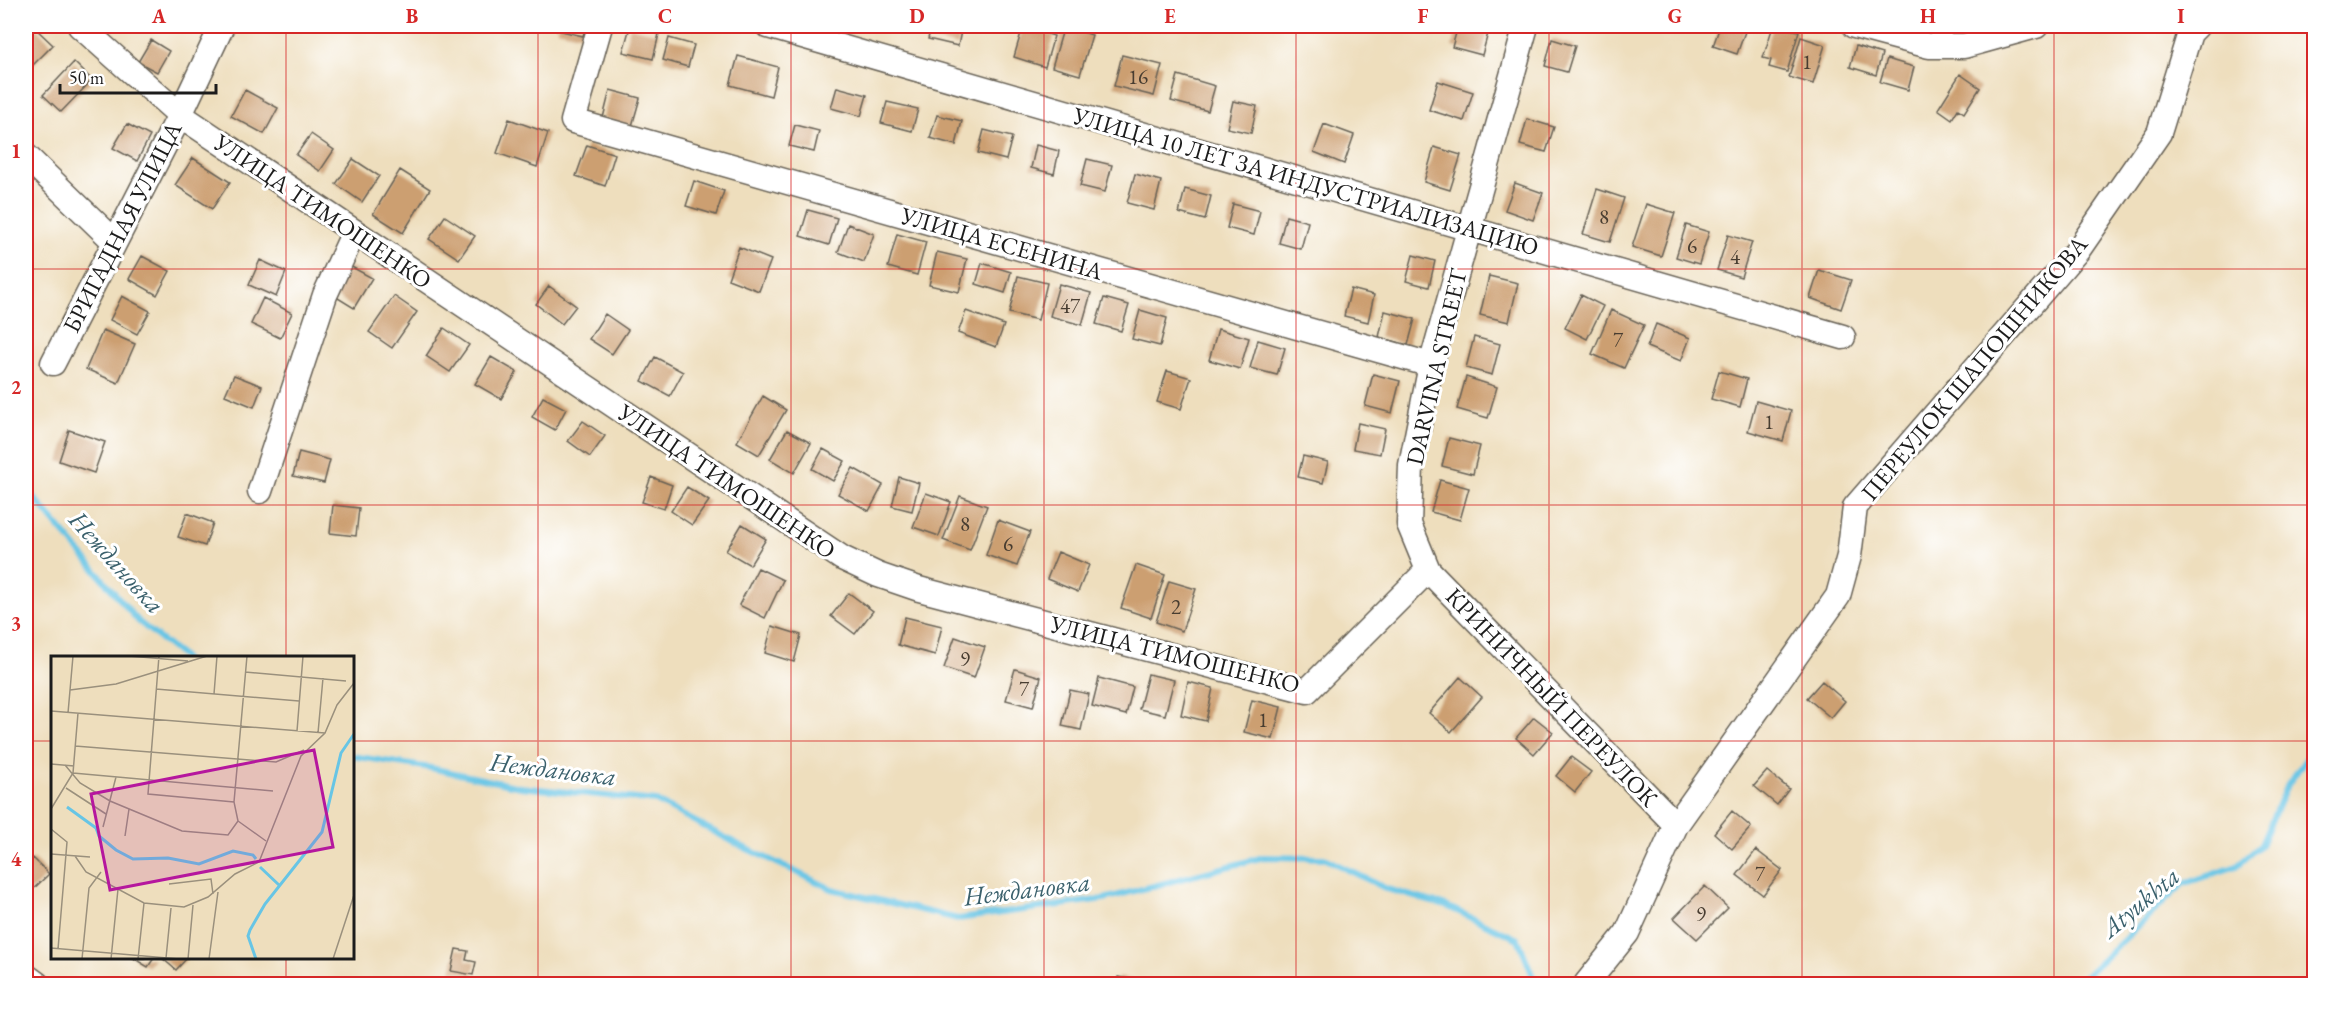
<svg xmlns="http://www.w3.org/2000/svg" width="2340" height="1010" font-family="'EB Garamond',serif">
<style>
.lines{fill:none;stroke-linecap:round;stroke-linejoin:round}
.stream{stroke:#67c5e5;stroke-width:6}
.building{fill:#cc9f71}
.minor-casing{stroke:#666054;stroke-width:27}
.minor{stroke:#fff;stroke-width:24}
.grid{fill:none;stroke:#d62828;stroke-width:1.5;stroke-opacity:0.55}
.labels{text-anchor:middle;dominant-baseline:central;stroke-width:6;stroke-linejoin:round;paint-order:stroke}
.number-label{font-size:21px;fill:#483d31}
.street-label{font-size:24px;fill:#1c1c1c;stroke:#fff}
.water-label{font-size:26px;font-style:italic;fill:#3a606c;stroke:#fff}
.inset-river{fill:none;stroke:#67c5e5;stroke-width:3}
.inset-road{fill:none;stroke:#9a907d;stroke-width:1.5}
.view{fill:#b5179e;fill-opacity:0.15;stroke:#b5179e;stroke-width:3}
.inset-edge{fill:none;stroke:#1c1c1c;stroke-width:3}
.neatline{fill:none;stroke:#d62828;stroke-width:2}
.grid-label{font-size:20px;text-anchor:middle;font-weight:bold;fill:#d62828}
</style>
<rect width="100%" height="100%" fill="#fff"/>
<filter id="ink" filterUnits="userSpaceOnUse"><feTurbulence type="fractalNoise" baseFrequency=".0167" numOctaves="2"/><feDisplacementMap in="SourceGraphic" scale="12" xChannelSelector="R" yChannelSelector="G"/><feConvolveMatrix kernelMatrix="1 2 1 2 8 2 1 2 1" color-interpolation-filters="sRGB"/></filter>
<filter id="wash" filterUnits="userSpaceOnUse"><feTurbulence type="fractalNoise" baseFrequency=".008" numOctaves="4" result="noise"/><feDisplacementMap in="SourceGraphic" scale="24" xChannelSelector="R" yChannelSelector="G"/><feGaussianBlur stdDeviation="1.35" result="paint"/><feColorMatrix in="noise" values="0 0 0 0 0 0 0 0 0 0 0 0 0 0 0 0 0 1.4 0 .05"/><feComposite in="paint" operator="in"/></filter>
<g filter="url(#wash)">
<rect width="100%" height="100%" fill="#eedebd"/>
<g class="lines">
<!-- stream -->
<path class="stream" d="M26 488 139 622 184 658
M352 756 431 768 520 787 656 801 741 846 832 889 958 919 1104 899 1264 857 1324 858 1387 889 1446 906 1518 939 1536 984
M2077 984 2183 884 2237 866 2261 845 2285 789 2314 747"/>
</g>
<g id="blocks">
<!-- building -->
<path class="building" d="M33 26 53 45 33 65 26 58V34Z
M558 26H586L583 36 557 30Z
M869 26H902L900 34Z
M931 26H962L958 46 928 39Z
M1023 26 1054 36 1045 67 1014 57Z
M1064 26 1092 35 1080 75 1052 67Z
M1458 26H1490L1482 55 1452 47Z
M1681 26H1699L1697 31Z
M1720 26H1747L1737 54 1713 46Z
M1773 26 1799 31 1787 72 1769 67 1771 60 1763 58Z
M630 27 659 34 653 59 623 52Z
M1801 37 1825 45 1813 84 1789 77Z
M669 38 694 45 688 67 663 60Z
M1552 39 1575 46 1567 72 1545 66Z
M151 40 169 51 157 72 138 62Z
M1856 46 1882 54 1876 75 1850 67Z
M1122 55 1162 65 1154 96 1114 86Z
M738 56 778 67 771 96 730 85Z
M1887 59 1914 67 1908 90 1880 82Z
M74 62 92 80 61 112 43 95Z
M1960 74 1980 88 1964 113 1958 109 1952 119 1938 109Z
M1178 75 1215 86 1208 111 1171 101Z
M1438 81 1473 92 1464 121 1429 110Z
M837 87 867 95 861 116 831 108Z
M245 90 278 108 264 134 231 116Z
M610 90 640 98 632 126 603 118Z
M1233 101 1257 106 1251 133 1227 128Z
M887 102 918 109 912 131 881 123Z
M937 115 962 121 956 145 930 138Z
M509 119 548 133 537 167 497 153Z
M1527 119 1554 127 1546 152 1520 145Z
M127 124 150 136 137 161 113 148Z
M1324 124 1354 135 1344 164 1314 152Z
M795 125 819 131 814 152 789 146Z
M984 130 1012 137 1006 160 978 153Z
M311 134 334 150 320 171 296 155Z
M587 145 615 154 605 186 576 176Z
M1036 145 1059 151 1054 174 1031 168Z
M1434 147 1461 155 1450 190 1424 182Z
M193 158 230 182 212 209 175 185Z
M353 159 379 176 362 202 336 184Z
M1087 159 1112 165 1105 192 1080 186Z
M400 170 430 189 403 233 373 214Z
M1135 174 1161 181 1154 210 1127 203Z
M694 181 724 191 716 215 686 206Z
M1515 183 1543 193 1533 220 1505 210Z
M1185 189 1211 196 1205 220 1179 213Z
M1597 189 1624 198 1610 242 1583 234Z
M1233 204 1260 211 1254 235 1227 228Z
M1646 204 1675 213 1661 256 1632 247Z
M808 210 837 218 829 245 800 236Z
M445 216 475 236 459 259 429 239Z
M1286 216 1308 222 1301 249 1279 243Z
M848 224 874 234 864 262 838 252Z
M1686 225 1709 232 1699 264 1676 257Z
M897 234 926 242 917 275 888 267Z
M1728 235 1752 242 1741 277 1717 270Z
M739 247 771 260 759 291 728 279Z
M937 252 967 259 959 292 929 285Z
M1413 255 1435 261 1429 287 1406 281Z
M142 256 170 271 157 295 129 279Z
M260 260 286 272 276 297 249 285Z
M982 263 1011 272 1005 293 976 284Z
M350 266 372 278 354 308 333 295Z
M1819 270 1851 280 1841 309 1810 298Z
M1018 276 1047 283 1038 320 1009 313Z
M1489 276 1518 283 1509 322 1480 315Z
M1059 284 1091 293 1082 325 1050 316Z
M549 286 576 306 562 324 536 304Z
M1351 289 1374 295 1368 322 1344 316Z
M1581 295 1603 306 1587 339 1565 328Z
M122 296 150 311 137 334 110 320Z
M394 296 417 312 392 348 369 332Z
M263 298 292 313 280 338 251 324Z
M1104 298 1129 305 1121 331 1096 324Z
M1140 310 1167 318 1160 346 1132 339Z
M1611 310 1644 325 1624 368 1592 354Z
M966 311 1004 325 996 347 958 333Z
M1385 311 1415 319 1408 345 1379 337Z
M605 314 628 330 612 354 589 339Z
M1656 324 1690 338 1681 361 1647 347Z
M444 328 469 345 450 372 426 356Z
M1218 329 1249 338 1240 369 1209 360Z
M103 330 135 344 118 383 86 369Z
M1474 337 1500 344 1492 375 1466 368Z
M1258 340 1285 348 1277 375 1250 368Z
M491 357 517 372 501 399 475 384Z
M655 357 683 372 670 396 642 381Z
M1167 371 1191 378 1181 409 1157 402Z
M1719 371 1747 379 1740 407 1711 399Z
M1373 374 1400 381 1392 413 1365 406Z
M234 375 262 386 254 407 225 395Z
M1466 377 1497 387 1488 418 1457 409Z
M763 396 786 410 759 455 737 442Z
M543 397 566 409 555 430 532 417Z
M1756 401 1791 411 1783 441 1748 431Z
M583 421 605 436 590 457 568 441Z
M1358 423 1385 429 1380 454 1353 449Z
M69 430 105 442 94 473 59 461Z
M787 430 811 443 794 473 770 459Z
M1449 438 1480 446 1473 474 1442 466Z
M823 449 845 461 833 481 812 469Z
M299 452 330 460 324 483 293 476Z
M1303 456 1328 462 1323 483 1298 477Z
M853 468 883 485 869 511 838 494Z
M651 477 672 485 664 509 642 502Z
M899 477 919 483 912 511 892 506Z
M1440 480 1469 488 1460 520 1431 512Z
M687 487 709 501 692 525 671 511Z
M926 493 951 502 939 536 913 527Z
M960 496 987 506 970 550 943 540Z
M333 505 359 508 356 536 330 533Z
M187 513 213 523 205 546 178 537Z
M998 520 1030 532 1017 566 986 555Z
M742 524 766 539 750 565 726 551Z
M1058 552 1089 565 1078 592 1047 579Z
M1136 565 1165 575 1151 618 1121 608Z
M758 568 783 580 765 618 739 605Z
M1169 581 1196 589 1182 631 1156 622Z
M849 593 873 611 855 634 831 616Z
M905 617 942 626 935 655 898 645Z
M772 626 801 635 794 662 765 653Z
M955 637 985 647 974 678 944 668Z
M1015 669 1041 677 1033 707 1006 700Z
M1148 674 1174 680 1165 715 1139 709Z
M1460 677 1482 697 1451 732 1429 713Z
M1099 678 1133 687 1126 715 1092 706Z
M1822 681 1845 701 1831 718 1807 698Z
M1188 682 1213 688 1206 721 1181 715Z
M1070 690 1089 694 1081 730 1062 726Z
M1252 700 1281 707 1273 739 1244 732Z
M1534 717 1553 732 1534 754 1516 738Z
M1571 757 1591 772 1575 792 1556 776Z
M1767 771 1789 789 1777 805 1754 786Z
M1732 811 1751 827 1732 849 1714 833Z
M1756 850 1782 870 1763 895 1737 875Z
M33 858 49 874 28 894 26 892V865Z
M1705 886 1728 908 1697 939 1674 918Z
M456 949 468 951 466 960 476 962 473 975 451 971Z
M133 958H154L148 967Z
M162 958H187L176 970Z
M1118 977 1135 980 1134 984H1117Z
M512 978 541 983V984H511Z
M1191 980 1206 981V984H1191Z"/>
</g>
</g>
<g filter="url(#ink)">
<use href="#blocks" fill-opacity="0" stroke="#666054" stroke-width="1.5"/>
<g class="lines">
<defs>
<path id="minor" d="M80 26 180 115 842 558 878 575 919 589 1307 691 1428 570
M600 26 573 121 1431 365
M768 26 1843 337
M1526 26 1431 365 1411 465 1409 524 1428 570 1676 825
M1854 26 1929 46H1964L2036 26
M26 156 115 242
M53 363 180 115 222 26
M260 491 325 295 354 232
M26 976 37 984
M1586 984 1627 933 1676 825 1838 596 1849 556 1855 507 2078 250 2159 133 2190 33 2197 26"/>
</defs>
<!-- minor casing -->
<use href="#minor" class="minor-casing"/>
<!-- minor -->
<use href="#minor" class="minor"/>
</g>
</g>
<!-- grid -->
<path class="grid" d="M286 26V658M538 26V984M791 26V984M1044 26V984M1296 26V984M1549 26V984M1802 26V984M2054 26V984M26 269H2314M26 505H2314M26 741H52M352 741H2314M286 958V984"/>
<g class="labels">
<!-- number labels -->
<g class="number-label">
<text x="1807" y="61">1</text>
<text x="1138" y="76">16</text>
<text x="1604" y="216">8</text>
<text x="1692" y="245">6</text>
<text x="1735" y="256">4</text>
<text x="1070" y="305">47</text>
<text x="1618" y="339">7</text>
<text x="1769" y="421">1</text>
<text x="965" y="523">8</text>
<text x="1008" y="543">6</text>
<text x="1176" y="606">2</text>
<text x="965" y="658">9</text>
<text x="1024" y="688">7</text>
<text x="1263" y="719">1</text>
<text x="1760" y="873">7</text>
<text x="1701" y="913">9</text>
</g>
<!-- street labels -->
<g class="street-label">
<text transform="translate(1306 181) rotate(16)">УЛИЦА 10 ЛЕТ ЗА ИНДУСТРИАЛИЗАЦИЮ</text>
<text transform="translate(323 211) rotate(34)">УЛИЦА ТИМОШЕНКО</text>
<text transform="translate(122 227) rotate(-63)">БРИГАДНАЯ УЛИЦА</text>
<text transform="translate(1002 243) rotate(16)">УЛИЦА ЕСЕНИНА</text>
<text transform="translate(1436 367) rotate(-77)">DARVINA STREET</text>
<text transform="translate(1974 368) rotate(-50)">ПЕРЕУЛОК ШАПОШНИКОВА</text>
<text transform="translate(727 481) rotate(34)">УЛИЦА ТИМОШЕНКО</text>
<text transform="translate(1175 654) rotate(14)">УЛИЦА ТИМОШЕНКО</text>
<text transform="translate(1552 697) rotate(46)">КРИНИЧНЫЙ ПЕРЕУЛОК</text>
</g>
<!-- water labels -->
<g class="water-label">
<text transform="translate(117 562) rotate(48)">Неждановка</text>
<text transform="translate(553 769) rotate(7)">Неждановка</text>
<text transform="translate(1027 889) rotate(-7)">Неждановка</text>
<text transform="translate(2140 902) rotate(-40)">Atyukhta</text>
</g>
</g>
<!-- overview -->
<g transform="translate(51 656)">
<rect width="303" height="303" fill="#eedebd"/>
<path class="inset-river" d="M16 151 45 172 48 180 65 194 82 203 117 202 148 208 182 195 202 199 205 203M209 211 228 229M205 303 197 280 199 274 214 248 271 176 290 97 303 78"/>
<path class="inset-road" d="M78 0 137 5M108 0 97 138 183 146M194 16 295 25M105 33 248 45M19 34 65 28 156 0M163 38 166 0M0 55 274 77M17 57 22 0M246 75 252 0M267 77 272 22M24 90 225 106 253 94M0 108 23 110M14 109 29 127 59 145 131 175 177 179 187 165M22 117 222 135M15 132 55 158M0 153 22 117 27 57M187 165 183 146 196 0M187 165 215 185M52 171 65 121M0 173 16 186 7 293M74 180 78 153M0 198 39 201M24 200 35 216 93 247 133 251 157 241 184 218 208 206 250 100 274 77 286 49 303 27M118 228 160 223 162 238M0 292 128 303M115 302 120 252M31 303 38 232 50 216M60 303 67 233M87 303 93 247M137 303 142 249M158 303 167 236M282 303 303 239"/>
<path class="view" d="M263 94 282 191 59 234 40 138Z"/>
<rect width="303" height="303" class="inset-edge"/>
</g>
<!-- margin -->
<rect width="2340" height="1010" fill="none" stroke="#fff" stroke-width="66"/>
<!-- scale -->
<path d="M60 84v9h156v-9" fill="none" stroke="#1c1c1c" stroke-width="3"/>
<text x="69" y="84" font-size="18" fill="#1c1c1c" stroke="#ffffff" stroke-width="4.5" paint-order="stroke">50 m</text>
<rect x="33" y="33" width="2274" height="944" class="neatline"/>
<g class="grid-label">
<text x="159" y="23">A</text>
<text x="412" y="23">B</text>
<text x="665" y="23">C</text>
<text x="917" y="23">D</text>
<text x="1170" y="23">E</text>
<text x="1423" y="23">F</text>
<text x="1675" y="23">G</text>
<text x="1928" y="23">H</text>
<text x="2181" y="23">I</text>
<text x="16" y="158">1</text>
<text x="16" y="394">2</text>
<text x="16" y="630">3</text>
<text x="16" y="866">4</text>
</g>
</svg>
